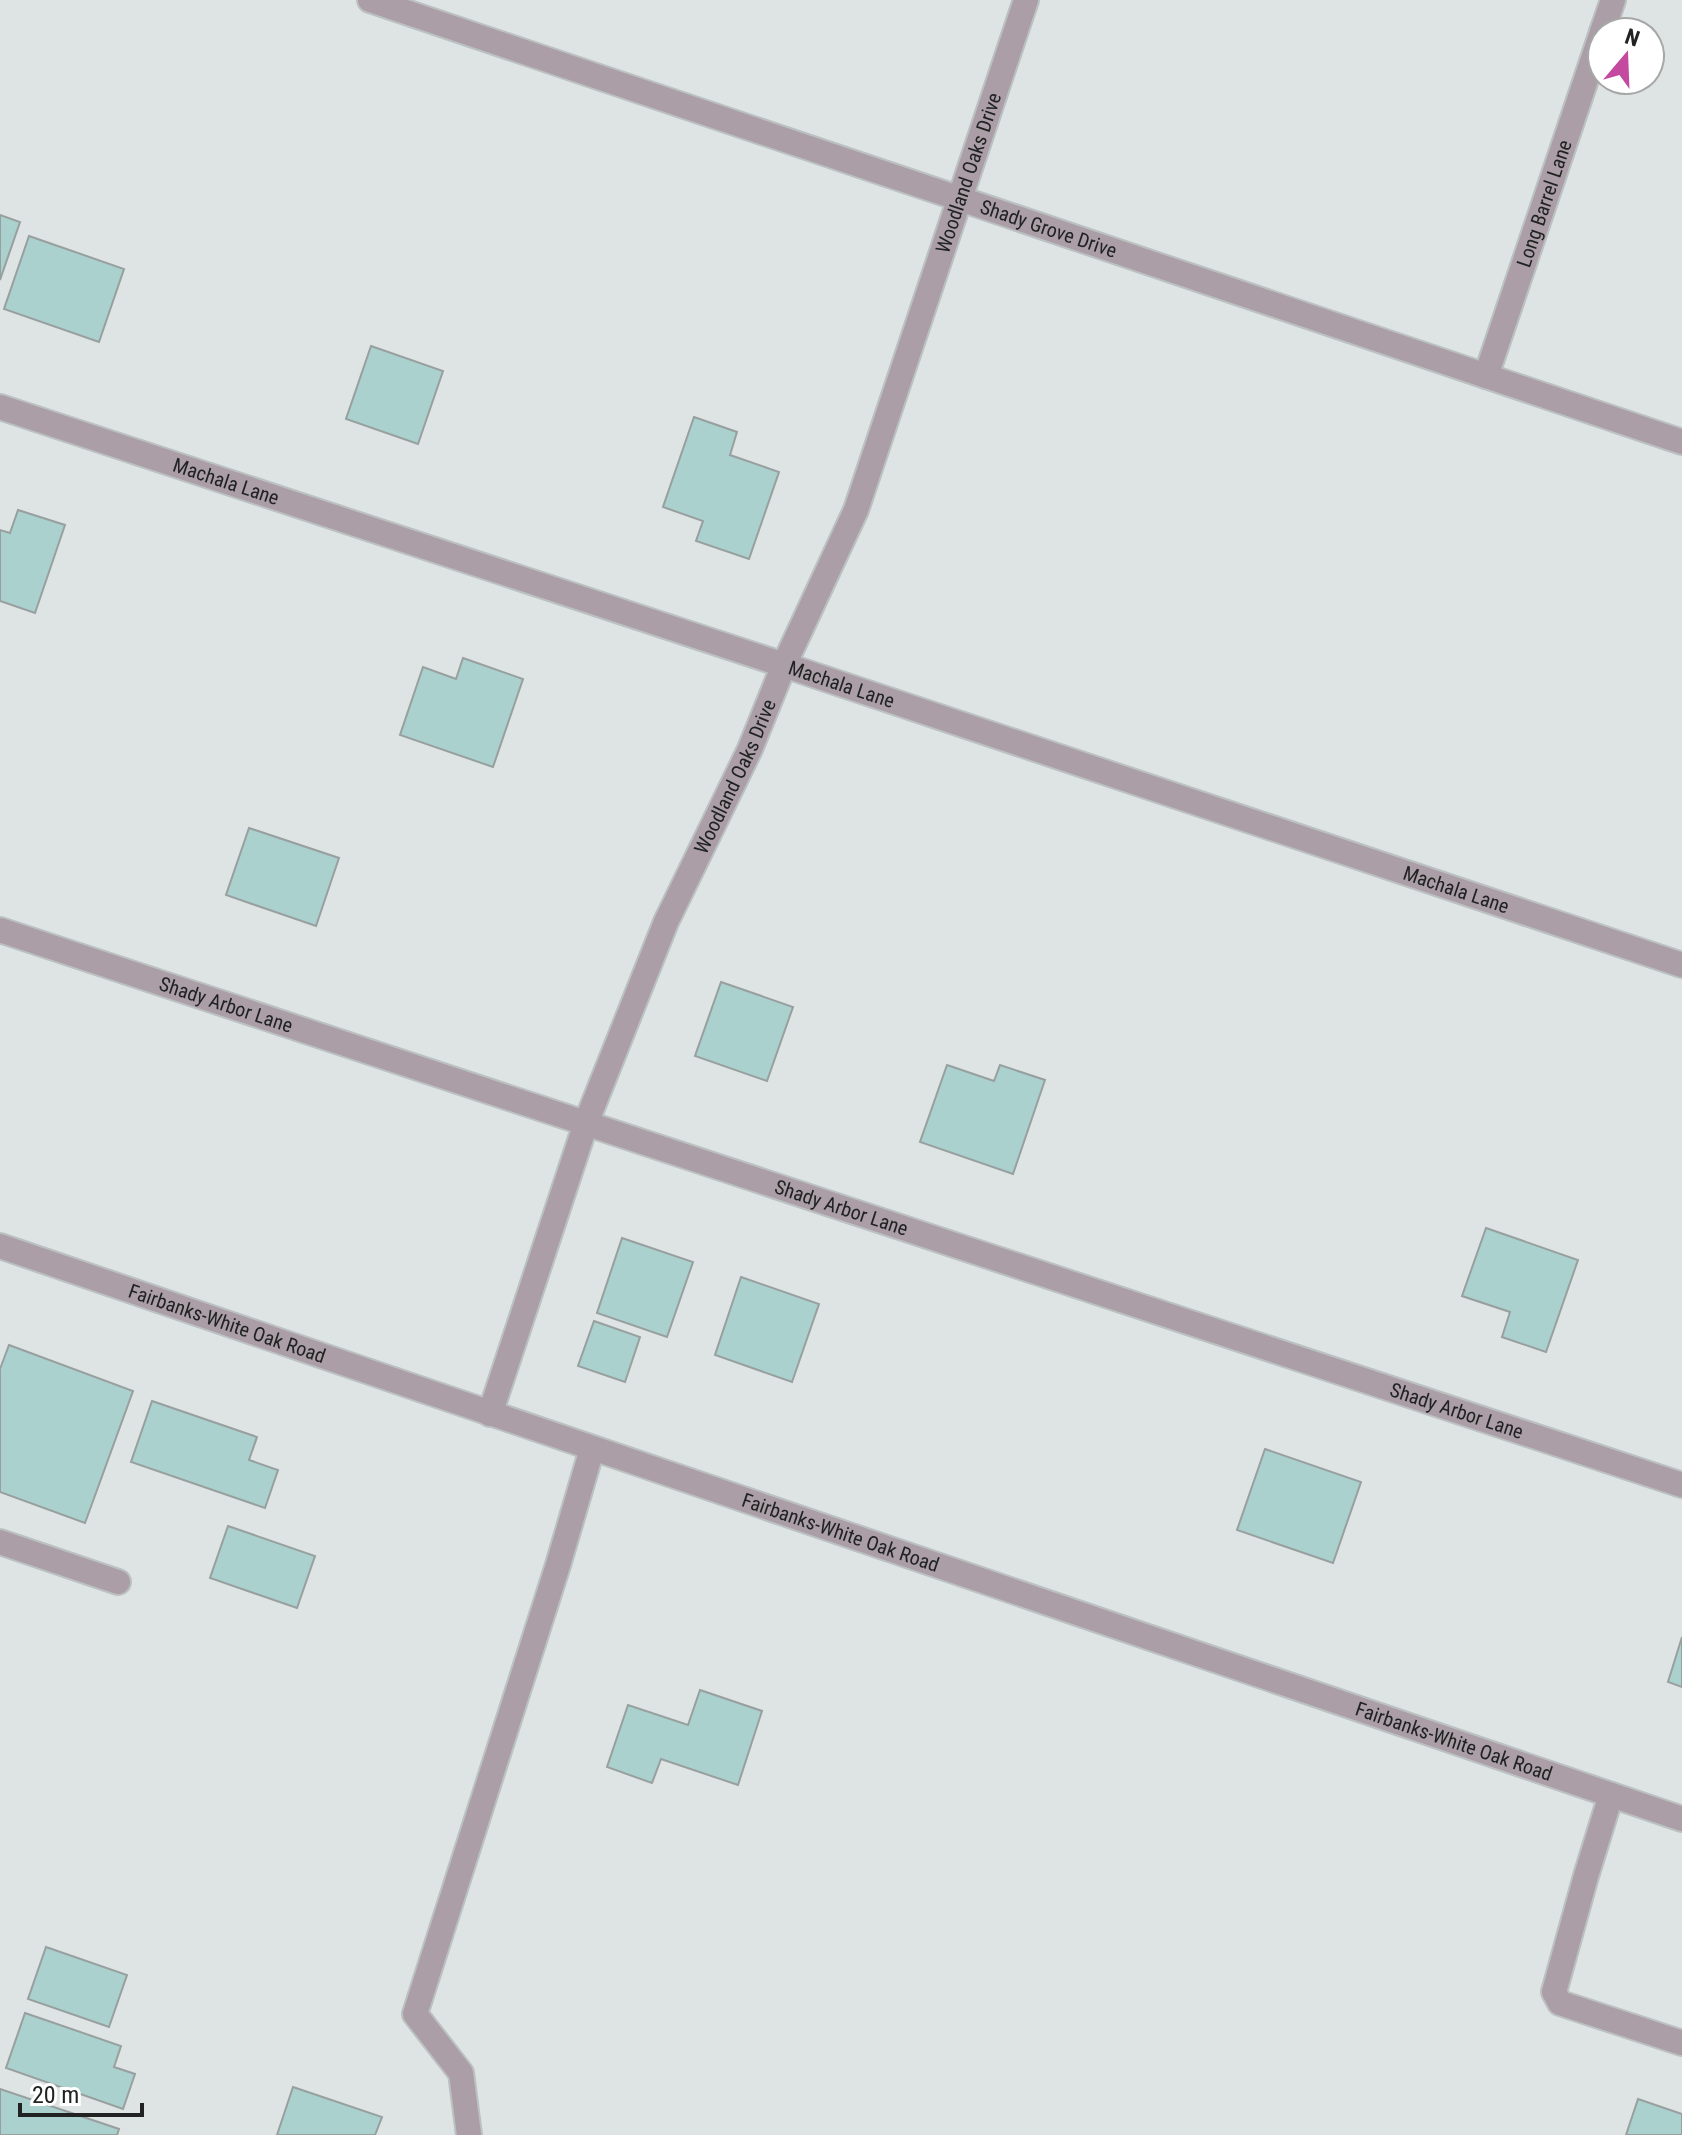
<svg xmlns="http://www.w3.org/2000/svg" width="1682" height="2135" font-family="'Roboto Condensed',sans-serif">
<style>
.building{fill:#aad1ce;stroke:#989f9f;stroke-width:2}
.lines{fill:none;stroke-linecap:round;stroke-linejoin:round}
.minor-casing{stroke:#bbc1c0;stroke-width:28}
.minor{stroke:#ab9ea6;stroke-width:24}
.labels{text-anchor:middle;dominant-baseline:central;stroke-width:6;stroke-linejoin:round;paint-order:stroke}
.street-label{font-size:20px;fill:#202322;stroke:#fff}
</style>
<rect width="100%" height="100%" fill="#dde4e3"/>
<!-- building -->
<path class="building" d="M0 215 20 222 0 280Z
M29 236 124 269 99 342 4 309Z
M371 346 443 371 418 444 346 419Z
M694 417 737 432 730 455 779 472 749 559 696 541 703 521 663 507Z
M18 510 65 525 35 613 0 601V530L10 533Z
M463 658 523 679 493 767 400 735 423 667 456 679Z
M249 828 339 858 316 926 226 895Z
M721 982 793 1007 767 1081 695 1056Z
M947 1065 994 1081 1000 1065 1045 1080 1013 1174 920 1142Z
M1486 1228 1578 1260 1546 1352 1502 1337 1510 1312 1462 1296Z
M622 1238 693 1262 667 1337 597 1313Z
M741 1277 819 1304 792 1382 715 1355Z
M594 1321 640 1337 625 1382 578 1366Z
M9 1345 133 1391 85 1523 0 1492V1369Z
M152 1401 257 1437 249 1460 278 1470 265 1508 131 1462Z
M1265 1449 1361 1482 1333 1563 1237 1530Z
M228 1526 315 1556 297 1608 210 1578Z
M1682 1637V1687L1668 1682Z
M700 1690 762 1711 738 1785 661 1759 652 1783 607 1767 628 1705 688 1725Z
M46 1947 127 1975 109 2027 28 1999Z
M25 2013 121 2046 114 2067 135 2074 123 2109 6 2068Z
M293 2087 382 2117 375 2135H277Z
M0 2089 119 2129 117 2135H0Z
M1638 2099 1682 2114V2135H1626Z"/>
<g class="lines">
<defs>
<g id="minor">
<path id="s1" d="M370 0 1682 442"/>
<path d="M1602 32 1613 0"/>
<path id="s2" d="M1486 376 1602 32"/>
<path id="s3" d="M0 407 784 665 1682 965"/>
<path id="s4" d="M0 930 1682 1485"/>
<path id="s5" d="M0 1246 1682 1819"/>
<path id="s6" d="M490 1414 586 1123 666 922 750 749 784 665 856 510 1026 0"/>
<path d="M0 1542 118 1582"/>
<path d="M1611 1795 1586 1876 1554 1992 1560 2003 1682 2043"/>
<path d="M469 2135 461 2073 415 2014 558 1565 592 1449"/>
</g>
</defs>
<!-- minor casing -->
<use href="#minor" class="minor-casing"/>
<!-- minor -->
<use href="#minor" class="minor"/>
</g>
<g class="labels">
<!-- street labels -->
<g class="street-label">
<text stroke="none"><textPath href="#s6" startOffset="1332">Woodland Oaks Drive</textPath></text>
<text stroke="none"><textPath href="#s2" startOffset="182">Long Barrel Lane</textPath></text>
<text stroke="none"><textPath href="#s1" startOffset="716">Shady Grove Drive</textPath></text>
<text stroke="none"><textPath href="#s3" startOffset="238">Machala Lane</textPath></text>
<text stroke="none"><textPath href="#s3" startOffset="886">Machala Lane</textPath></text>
<text stroke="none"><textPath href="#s6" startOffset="684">Woodland Oaks Drive</textPath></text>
<text stroke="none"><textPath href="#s3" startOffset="1534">Machala Lane</textPath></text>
<text stroke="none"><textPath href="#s4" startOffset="238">Shady Arbor Lane</textPath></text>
<text stroke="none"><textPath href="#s4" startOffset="886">Shady Arbor Lane</textPath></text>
<text stroke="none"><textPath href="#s5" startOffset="240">Fairbanks-White Oak Road</textPath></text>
<text stroke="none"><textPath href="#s4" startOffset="1534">Shady Arbor Lane</textPath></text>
<text stroke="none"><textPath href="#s5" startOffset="888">Fairbanks-White Oak Road</textPath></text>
<text stroke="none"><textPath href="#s5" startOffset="1536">Fairbanks-White Oak Road</textPath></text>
</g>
</g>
<!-- north arrow -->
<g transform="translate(1626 56) rotate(19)"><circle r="38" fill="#ffffff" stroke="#a6a7a7" stroke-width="2"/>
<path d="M0-6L14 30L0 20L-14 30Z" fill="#c34a9e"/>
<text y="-12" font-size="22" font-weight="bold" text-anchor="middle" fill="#202322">N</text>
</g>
<!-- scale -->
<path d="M20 2103v12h122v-12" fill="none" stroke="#202322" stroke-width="4"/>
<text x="32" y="2103" font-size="24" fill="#202322" stroke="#ffffff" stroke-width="6" paint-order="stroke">20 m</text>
</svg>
